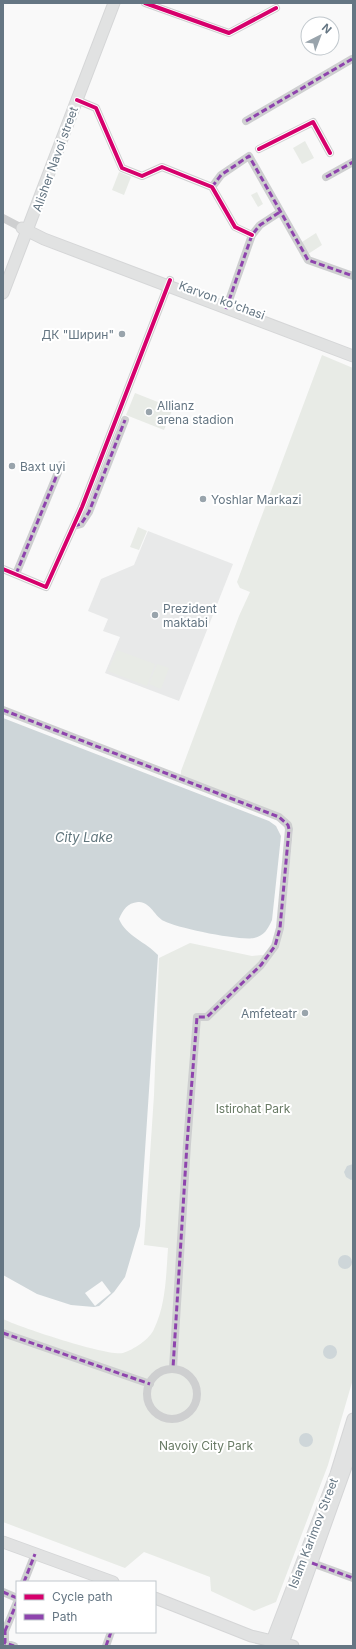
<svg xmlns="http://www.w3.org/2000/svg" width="356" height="1649" font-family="Inter,sans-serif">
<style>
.built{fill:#e8e9e9}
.green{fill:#e8ebe6}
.water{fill:#ced6d9}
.pier{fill:#f9f9f9}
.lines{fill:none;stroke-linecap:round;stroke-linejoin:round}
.major-casing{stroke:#d5d6d7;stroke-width:13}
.minor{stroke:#cecfd0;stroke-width:8}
.major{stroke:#e1e2e2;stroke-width:11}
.quiet{stroke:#8e44ad;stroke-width:3;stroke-dasharray:6 3;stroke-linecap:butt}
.cycleway-casing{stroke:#fff;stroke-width:6}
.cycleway{stroke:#d6006c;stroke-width:4}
.poi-dot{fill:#99a4ac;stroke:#fff;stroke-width:1.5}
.labels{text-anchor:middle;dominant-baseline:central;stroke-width:4;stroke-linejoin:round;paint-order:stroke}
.street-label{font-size:12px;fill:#657683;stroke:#fff}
.poi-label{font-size:12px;fill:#657683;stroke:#fff;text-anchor:start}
.park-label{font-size:12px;fill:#687a64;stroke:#fff}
.water-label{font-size:13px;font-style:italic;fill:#60757c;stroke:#fff}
</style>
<rect width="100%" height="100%" fill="#f9f9f9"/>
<!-- built -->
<path class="built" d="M148 531 233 564 179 701 105 673 120 637 103 631 108 619 88 611 101 579 134 565Z"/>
<!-- green -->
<path class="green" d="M305 141 314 158 302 164 293 148Z
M119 172 131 177 124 195 112 190Z
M257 192 263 204 258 207 251 195Z
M316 233 322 245 308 254 302 242Z
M322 355 353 368V1379L328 1465 276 1602 254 1611 211 1591 210 1577 144 1552 125 1568 3 1522V1319C19 1327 109 1357 123 1353 133 1350 150 1339 154 1329 166 1304 166 1276 168 1248L144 1245 154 1095 159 958 190 943 252 956 273 954 286 903 293 831 292 825 181 776V771L239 616 250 592 240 588 237 582Z
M135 393 173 408 164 430 126 415Z
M138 527 147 531 139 550 130 547Z
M117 650 155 664 147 686 108 671Z
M157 664 169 668 161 689 149 684Z"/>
<!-- water -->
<path class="water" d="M3 718 269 821 276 826 281 836 272 920C268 929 264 936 254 938 240 941 177 928 164 921 155 917 150 901 138 902 127 903 123 910 119 919 126 936 146 942 158 955L140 1226 125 1277 114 1292 99 1306 94 1307 71 1305 37 1294 3 1275Z
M353 1164V1179L351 1180 346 1177 344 1172 347 1166Z
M338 1262a7 7 0 1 1 14 0a7 7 0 1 1-14 0Z
M323 1352a7 7 0 1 1 14 0a7 7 0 1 1-14 0Z
M299 1440a7 7 0 1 1 14 0a7 7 0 1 1-14 0Z"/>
<!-- pier -->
<path class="pier" d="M102 1281 111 1293 95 1306 85 1293Z"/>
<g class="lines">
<defs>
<path id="major" d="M22 228 44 239 353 356
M3 293 114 3
M3 1542 113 1582
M155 1598 251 1636 293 1646
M270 1646 336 1474 353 1419
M282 1646 353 1447"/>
</defs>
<!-- major casing -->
<use href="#major" class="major-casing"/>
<!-- minor -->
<path class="minor" d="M145 3 229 33 276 8
M77 100 96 108 122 168 142 176 162 167 212 187 235 227 252 235
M246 121 352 59
M259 149 313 122 330 153
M326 177 353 162
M212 187 221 175 249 156 308 260 353 276
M3 218 22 228
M226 309 252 235 260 225 280 212
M74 526 81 524 89 512 125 420
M3 569 46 587 82 507 170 280
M16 574 61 465
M3 710 279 817 288 825 289 829 280 928 275 946 261 965 207 1017H197L187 1144 173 1368
M3 1333 150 1384
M147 1394a25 25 0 1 1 50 0a25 25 0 1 1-50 0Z
M312 1563 353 1578
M24 1582 35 1554
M3 1592 17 1598
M3 1631H5V1643L14 1646
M5 1631 17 1602
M106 1646 111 1632"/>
<!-- major -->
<use href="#major" class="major"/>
<!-- quiet -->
<path class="quiet" d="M246 121 352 59
M326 177 353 162
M212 187 221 175 249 156 308 260 353 276
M226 309 252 235 260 225 280 212
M74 526 81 524 89 512 125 420
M16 574 61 465
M3 710 279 817 288 825 289 829 280 928 275 946 261 965 207 1017H197L187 1144 173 1368
M3 1333 150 1384
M312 1563 353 1578
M24 1582 35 1554
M3 1592 17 1598
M3 1631H5V1643L14 1646
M5 1631 17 1602
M106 1646 111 1632"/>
<defs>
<path id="cycleway" d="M145 3 229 33 276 8
M77 100 96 108 122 168 142 176 162 167 212 187 235 227 252 235
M259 149 313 122 330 153
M3 569 46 587 82 507 170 280"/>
</defs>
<!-- cycleway casing -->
<use href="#cycleway" class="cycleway-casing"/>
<!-- cycleway -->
<use href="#cycleway" class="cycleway"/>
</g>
<!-- markers -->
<g class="poi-dot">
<circle cx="122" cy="334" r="4"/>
<circle cx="149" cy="412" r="4"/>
<circle cx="12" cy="466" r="4"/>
<circle cx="203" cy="499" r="4"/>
<circle cx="155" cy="615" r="4"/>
<circle cx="305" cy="1013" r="4"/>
</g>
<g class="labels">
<!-- street labels -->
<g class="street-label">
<text transform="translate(55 159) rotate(-70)">Alisher Navoi street</text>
<text transform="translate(222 300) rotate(20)">Karvon ko'chasi</text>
<text transform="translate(313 1533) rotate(-69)">Islam Karimov Street</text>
</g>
<!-- poi labels -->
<g class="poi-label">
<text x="114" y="334" text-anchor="end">ДК "Ширин"</text>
<text x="157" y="405">Allianz<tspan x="157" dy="14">arena stadion</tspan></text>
<text x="20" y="466">Baxt uyi</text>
<text x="211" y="499">Yoshlar Markazi</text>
<text x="163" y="608">Prezident<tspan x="163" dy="14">maktabi</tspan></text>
<text x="297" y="1013" text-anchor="end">Amfeteatr</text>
</g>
<!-- park labels -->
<g class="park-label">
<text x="253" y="1108">Istirohat Park</text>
<text x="206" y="1445">Navoiy City Park</text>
</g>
<!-- water labels -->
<g class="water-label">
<text x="84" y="837">City Lake</text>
</g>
</g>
<!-- border -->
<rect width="356" height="1649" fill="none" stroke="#657683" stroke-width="8"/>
<!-- legend -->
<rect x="16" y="1581" width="140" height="52" fill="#ffffff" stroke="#c1c8cd"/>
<rect x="24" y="1594" width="20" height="6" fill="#d6006c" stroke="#c1c8cd"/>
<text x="52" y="1601" font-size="12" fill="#657683">Cycle path</text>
<rect x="24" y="1614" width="20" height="6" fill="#8e44ad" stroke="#c1c8cd"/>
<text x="52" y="1621" font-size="12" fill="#657683">Path</text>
<!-- north arrow -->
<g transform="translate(320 36) rotate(42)"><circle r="19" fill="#ffffff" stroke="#c1c8cd"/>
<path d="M0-3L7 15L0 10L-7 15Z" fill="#99a4ac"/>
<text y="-6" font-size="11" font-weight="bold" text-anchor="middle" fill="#657683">N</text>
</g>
</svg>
